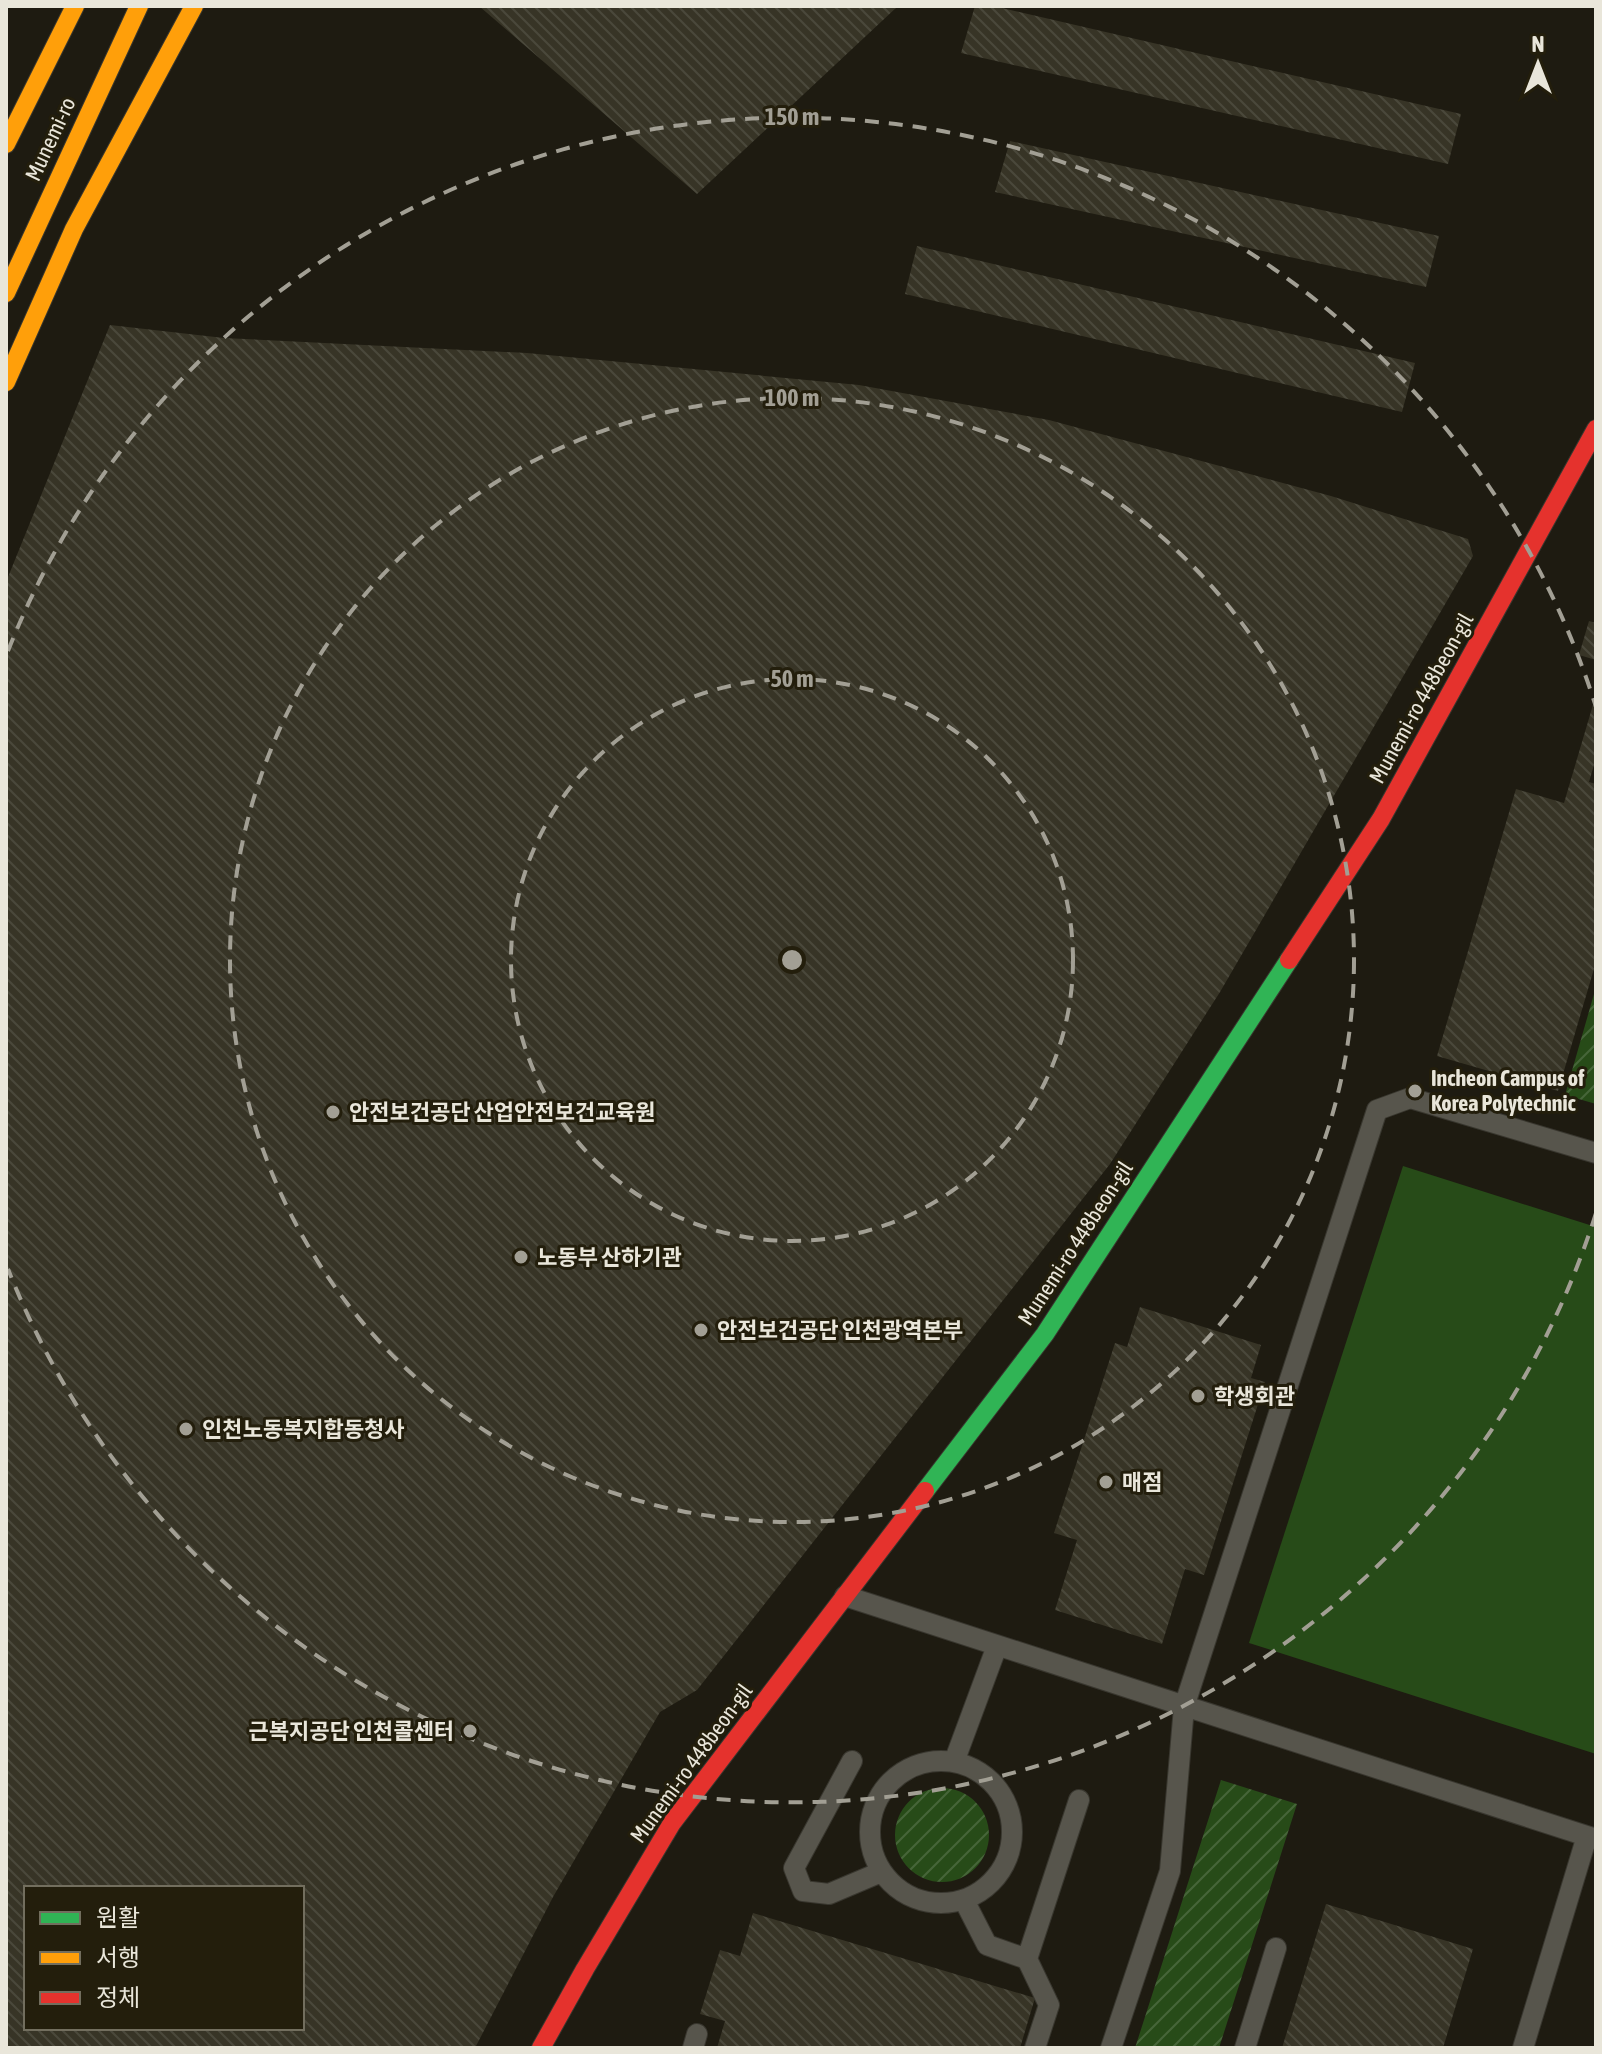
<svg xmlns="http://www.w3.org/2000/svg" width="1602" height="2054" font-family="'Asap Condensed','Noto Sans KR',sans-serif">
<style>
.park{fill:#274b18}
.garden{fill:url(#garden-furrows)}
.building{fill:url(#building-back-hatch);fill-rule:evenodd}
.lines{fill:none;stroke-linecap:round;stroke-linejoin:round}
.lane-casing{stroke:#39372f;stroke-width:22}
.fast-casing{stroke:#39372f;stroke-width:20}
.slow-casing{stroke:#39372f;stroke-width:20}
.jam-casing{stroke:#39372f;stroke-width:20}
.lane{stroke:#57554c;stroke-width:20}
.fast{stroke:#30b455;stroke-width:18}
.slow{stroke:#ff9f0a;stroke-width:18}
.jam{stroke:#e5322d;stroke-width:18}
.ring{fill:none;stroke:#a29f94;stroke-width:4;stroke-dasharray:14 10}
.poi-dot{fill:#a29f94;stroke:#231e0c;stroke-width:3}
.labels{text-anchor:middle;dominant-baseline:central;stroke-width:6;stroke-linejoin:round;paint-order:stroke}
.street-label{font-size:22px;fill:#e9e6da;stroke:#231e0c}
.poi-label{font-size:22px;font-weight:bold;fill:#e9e6da;stroke:#231e0c;text-anchor:start}
.centre{fill:#a29f94;stroke:#231e0c;stroke-width:4}
.ring-label{font-size:24px;text-anchor:middle;font-weight:bold;fill:#a29f94;stroke:#231e0c;stroke-width:6;stroke-linejoin:round;paint-order:stroke}
</style>
<defs>
<pattern id="garden-furrows" width="10" height="10" patternUnits="userSpaceOnUse" patternTransform="scale(2)"><rect width="10" height="10" fill="#274b18"/><path d="M-1 1l2-2M0 10L10 0M9 11l2-2" fill="none" stroke="#466539"/></pattern>
<pattern id="building-back-hatch" width="6" height="6" patternUnits="userSpaceOnUse" patternTransform="scale(2)"><rect width="6" height="6" fill="#373426"/><path d="M-1 5l2 2M0 0l6 6M5-1l2 2" fill="none" stroke="#4a483b"/></pattern>
</defs>
<rect width="100%" height="100%" fill="#1e1b11"/>
<!-- park -->
<path class="park" d="M1403 1166 1596 1227V1754L1249 1643Z"/>
<!-- garden -->
<path class="garden" d="M1596 987V1104L1565 1095Z
M1221 1780 1297 1804 1219 2048H1135Z
M895 1835a47 47 0 1 1 94 0a47 47 0 1 1-94 0Z"/>
<!-- building -->
<path class="building" d="M479 6H898L697 194Z
M975 6H993L1461 114 1448 164 961 53Z
M1010 141 1439 236 1426 287 995 192Z
M917 246 1415 363 1402 412 905 294Z
M110 325 224 338 527 353 859 385 1049 420 1331 496 1468 539 1473 556 1220 992 1110 1164 697 1690 660 1712 553 1897 475 2048H6V582ZM26 1888H302V2028H26Z
M1589 621 1596 623V660L1579 655Z
M1595 698 1596 758 1589 782 1596 784V962L1558 1091 1437 1056 1516 789 1564 803Z
M1140 1307 1261 1345 1251 1378 1265 1382 1204 1575 1185 1569 1162 1644 1055 1610 1077 1540 1054 1533 1115 1343 1127 1347Z
M1326 1904 1473 1949 1443 2048H1282Z
M753 1913 1035 1998 1020 2048H717L725 2021 700 2014 720 1950 740 1956Z"/>
<g class="lines">
<defs>
<path id="lane" d="M845 1596 1596 1839
M852 1761 794 1868 803 1891 829 1894 881 1872
M870 1832a71 71 0 1 1 142 0a71 71 0 1 1-142 0Z
M954 1762 997 1646
M964 1900 987 1945 1027 1959
M693 2048 697 2034
M1035 2048 1049 2005 1027 1959 1079 1800
M1111 2048 1170 1871 1184 1707 1377 1110 1410 1098 1596 1153
M1245 2048 1276 1948
M1523 2048 1587 1836"/>
<path id="fast" d="M925 1491 1045 1334 1289 960"/>
<path id="slow" d="M6 144 75 6
M6 293 139 6
M6 382 74 229 194 6"/>
<path id="jam" d="M1289 960 1381 819 1596 429
M541 2048 585 1969 672 1823 925 1491"/>
</defs>
<!-- lane casing -->
<use href="#lane" class="lane-casing"/>
<!-- fast casing -->
<use href="#fast" class="fast-casing"/>
<!-- slow casing -->
<use href="#slow" class="slow-casing"/>
<!-- jam casing -->
<use href="#jam" class="jam-casing"/>
<!-- lane -->
<use href="#lane" class="lane"/>
<!-- fast -->
<use href="#fast" class="fast"/>
<!-- slow -->
<use href="#slow" class="slow"/>
<!-- jam -->
<use href="#jam" class="jam"/>
</g>
<!-- distance rings -->
<g class="ring">
<circle cx="792" cy="960" r="281"/>
<circle cx="792" cy="960" r="562"/>
<path d="M1596 1213A843 843 0 0 1 8 1269M8 651A843 843 0 0 1 1596 707"/>
</g>
<!-- markers -->
<g class="poi-dot">
<circle cx="1415" cy="1091" r="8"/>
<circle cx="333" cy="1112" r="8"/>
<circle cx="521" cy="1257" r="8"/>
<circle cx="701" cy="1330" r="8"/>
<circle cx="1198" cy="1396" r="8"/>
<circle cx="186" cy="1429" r="8"/>
<circle cx="1106" cy="1482" r="8"/>
<circle cx="470" cy="1731" r="8"/>
</g>
<g class="labels">
<!-- street labels -->
<g class="street-label">
<text transform="translate(50 139) rotate(-65)">Munemi-ro</text>
<text transform="translate(1421 698) rotate(-61)">Munemi-ro 448beon-gil</text>
<text transform="translate(1075 1243) rotate(-57)">Munemi-ro 448beon-gil</text>
<text transform="translate(691 1763) rotate(-54)">Munemi-ro 448beon-gil</text>
</g>
<!-- poi labels -->
<g class="poi-label">
<text x="1431" y="1078">Incheon Campus of<tspan x="1431" dy="25">Korea Polytechnic</tspan></text>
<text x="349" y="1112">안전보건공단 산업안전보건교육원</text>
<text x="537" y="1257">노동부 산하기관</text>
<text x="717" y="1330">안전보건공단 인천광역본부</text>
<text x="1214" y="1396">학생회관</text>
<text x="202" y="1429">인천노동복지합동청사</text>
<text x="1122" y="1482">매점</text>
<text x="454" y="1731" text-anchor="end">근복지공단 인천콜센터</text>
</g>
</g>
<circle cx="792" cy="960" r="12" class="centre"/>
<g class="ring-label">
<text x="792" y="125">150 m</text>
<text x="792" y="406">100 m</text>
<text x="792" y="687">50 m</text>
</g>
<!-- border -->
<rect width="1602" height="2054" fill="none" stroke="#e9e6da" stroke-width="16"/>
<!-- legend -->
<rect x="24" y="1886" width="280" height="144" fill="#231e0c" stroke="#726e5e" stroke-width="2"/>
<rect x="40" y="1912" width="40" height="12" fill="#30b455" stroke="#726e5e" stroke-width="2"/>
<text x="96" y="1926" font-size="24" fill="#e9e6da">원활</text>
<rect x="40" y="1952" width="40" height="12" fill="#ff9f0a" stroke="#726e5e" stroke-width="2"/>
<text x="96" y="1966" font-size="24" fill="#e9e6da">서행</text>
<rect x="40" y="1992" width="40" height="12" fill="#e5322d" stroke="#726e5e" stroke-width="2"/>
<text x="96" y="2006" font-size="24" fill="#e9e6da">정체</text>
<!-- north arrow -->
<g transform="translate(1538 64)" stroke="#231e0c" stroke-width="6" paint-order="stroke">
<path d="M0-6L14 30L0 20L-14 30Z" fill="#e9e6da"/>
<text y="-12" font-size="22" font-weight="bold" text-anchor="middle" fill="#e9e6da">N</text>
</g>
</svg>
